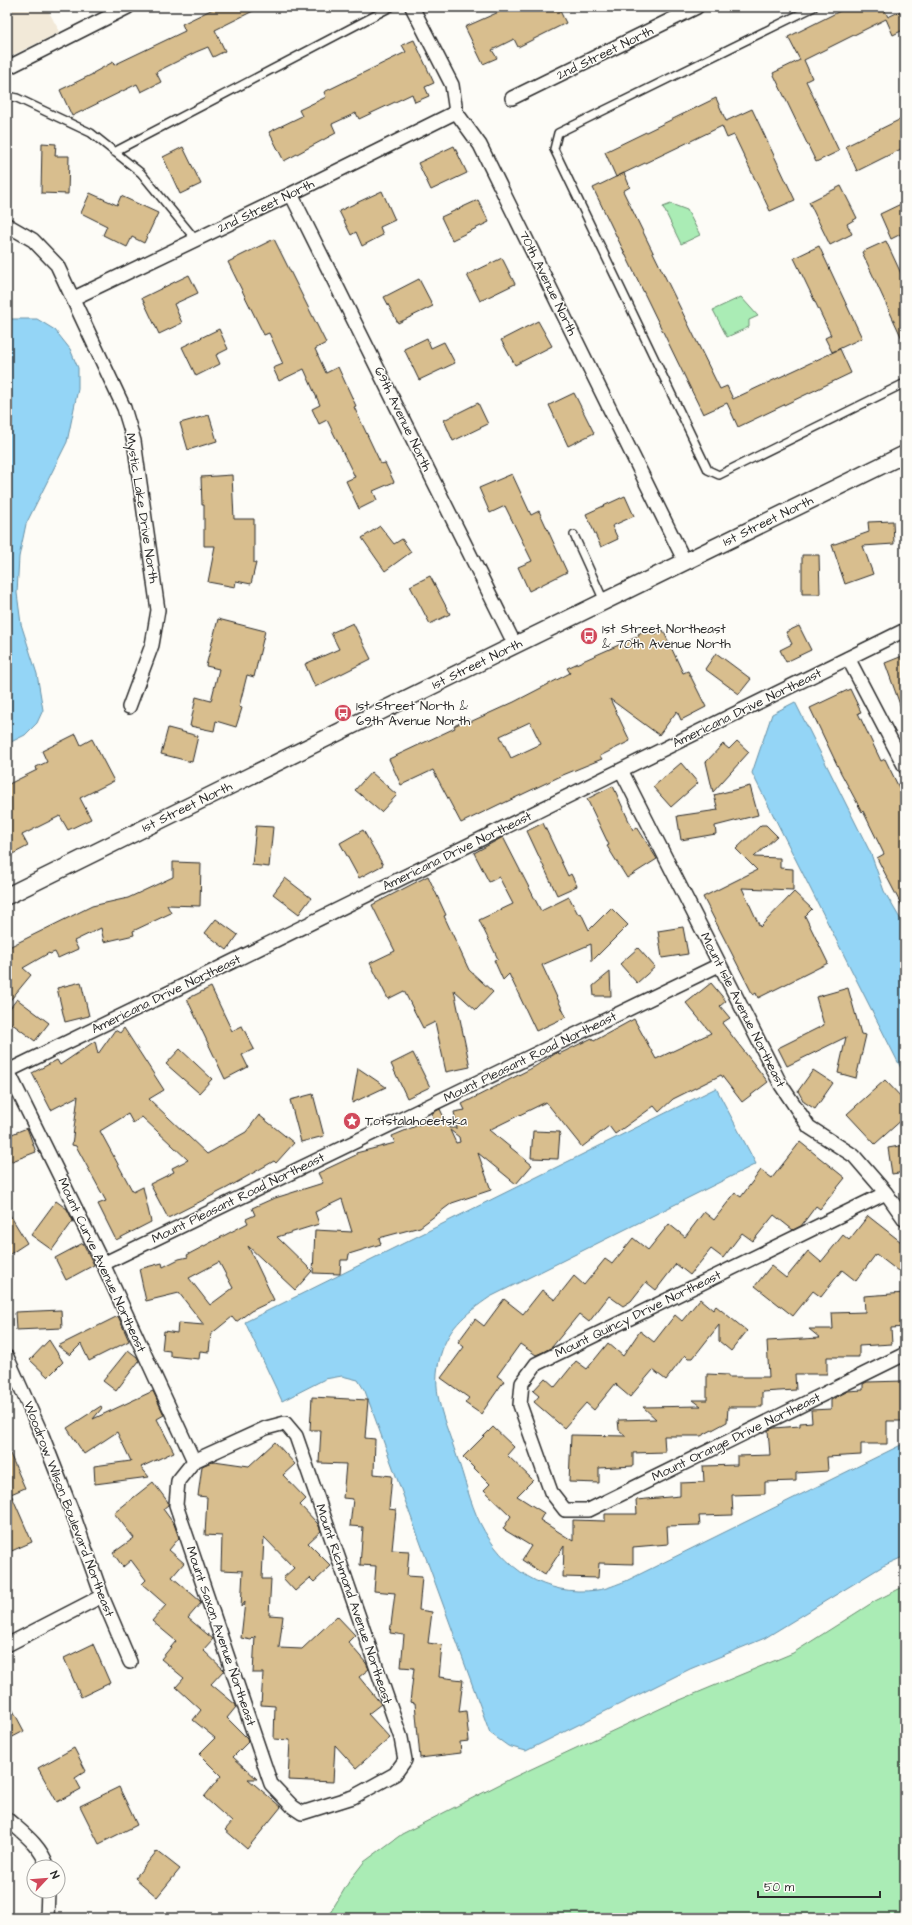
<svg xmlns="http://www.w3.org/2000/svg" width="912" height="1925" font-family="'Architects Daughter',sans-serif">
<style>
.built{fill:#f2e9d8}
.green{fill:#aaecb5;stroke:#6a8c70}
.water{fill:#94d5f6;stroke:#6a91a5}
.building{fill:#d8be8e;stroke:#2b2b2b;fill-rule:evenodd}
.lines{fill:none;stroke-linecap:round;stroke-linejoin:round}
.service-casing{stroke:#2b2b2b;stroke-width:10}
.minor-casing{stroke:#2b2b2b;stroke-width:16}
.tertiary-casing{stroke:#2b2b2b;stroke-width:19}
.service{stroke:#fdfcf7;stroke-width:7}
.minor{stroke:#fdfcf7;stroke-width:13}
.tertiary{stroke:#fdfcf7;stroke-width:16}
.labels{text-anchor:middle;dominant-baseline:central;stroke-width:3;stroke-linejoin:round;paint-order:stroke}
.street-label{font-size:13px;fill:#2b2b2b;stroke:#fdfcf7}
.poi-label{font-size:13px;fill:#2b2b2b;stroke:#fdfcf7;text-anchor:start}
</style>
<rect width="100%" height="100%" fill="#fdfcf7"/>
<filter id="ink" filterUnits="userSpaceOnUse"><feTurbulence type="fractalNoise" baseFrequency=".025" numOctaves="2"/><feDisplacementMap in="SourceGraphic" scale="8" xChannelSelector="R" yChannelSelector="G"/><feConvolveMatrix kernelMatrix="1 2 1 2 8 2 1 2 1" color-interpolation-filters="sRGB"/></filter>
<g filter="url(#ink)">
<!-- built -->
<path class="built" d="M7 7H46L60 32 7 58Z"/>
<!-- green -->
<path class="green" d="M671 204 687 210 700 235 681 244 663 207Z
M741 297 758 316 749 320V327L727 337 713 310Z
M905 1586V1918H327L350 1880 364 1862 402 1834 512 1778 668 1705 793 1653 875 1601Z"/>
<!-- water -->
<path class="water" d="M10 319H37L55 330 70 349 78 368V389L67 442 26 524 19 557 17 593 21 624 37 674 43 710 37 723 25 735 7 744V320Z
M795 702 871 854 884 891 905 927V1076L752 773 772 714Z
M716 1088 756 1164 490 1297C465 1314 446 1329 439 1361 431 1393 446 1424 456 1454 464 1476 470 1503 480 1523 503 1569 545 1597 597 1590 607 1589 617 1584 626 1581L905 1443V1556L883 1566 765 1638 690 1669 526 1751 508 1746 490 1733 365 1391 358 1380 342 1376 325 1379 282 1401 245 1322Z"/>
<!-- building -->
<path class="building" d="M217 7H261L215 30 225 51 213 57 208 47 196 52 156 72 161 82 141 92 137 84 72 116 60 90 93 74V73L113 62 114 65 185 31 182 24Z
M510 7H558L566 23 518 47 514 39 492 50 497 58 483 64 465 27Z
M848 7H883L888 17 905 9V29L893 35 886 19 804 60 812 78 806 81 839 151 816 162 773 73 800 60 788 37Z
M414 40 434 83 425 87 429 96 415 102 412 94 359 119 356 113 332 124 336 133 284 161 269 132 302 116 299 110 326 97 324 92 406 52 402 45Z
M716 98 726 121 752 109 795 200 770 211 734 135 727 138 722 126 616 177 605 152Z
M905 117V147L857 171 846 146Z
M42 143 56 144 55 156H69L68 194 41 193Z
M454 146 467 173 431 190 418 163Z
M183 147 201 184 180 194 163 157Z
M624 173 630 187 623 191 720 389 727 386 733 399 840 349 851 373 738 427 727 403 703 414 593 188Z
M841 186 857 218 847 224 852 234 830 245 809 202Z
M382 191 395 220 380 227 383 235 362 246 356 232 351 235 339 211Z
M90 193 117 205 121 196 158 213 144 243 132 237 127 247 103 235 107 226 81 213Z
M478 200 489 222 452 240 441 217Z
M905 202V232L891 239 880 214Z
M274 239 326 343 315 349 326 373 338 367 356 406 354 407 381 464 385 463 394 482 373 491 377 500 359 509 346 481 355 477 327 420 319 424 312 409 320 405 304 369 279 381 273 368 283 364 269 333 264 335 228 262Z
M886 241 905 282V345L862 252Z
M819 246 862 338 832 352 825 338 831 335 794 258Z
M502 258 515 284 480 301 467 275Z
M189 275 198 293 174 304 182 323 159 334 142 298Z
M419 279 433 306 398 323 384 297Z
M538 321 552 346 515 365 501 340Z
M219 329 228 349 216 355 220 364 196 376 182 347Z
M427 338 431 348 444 342 455 363 419 380 404 349Z
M574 393 594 433 568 446 549 405Z
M478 403 488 424 453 441 444 420Z
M209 415 217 441 188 450 180 423Z
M512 474 531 515 539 511 567 572 529 591 518 567 532 561 505 506 490 513 479 488Z
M232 475 234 519H254V563H256L251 584 236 581 235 587 208 582 215 546H204V505H202L201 477Z
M625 496 634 516 612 526 618 539 601 547 586 514Z
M893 521 894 544 863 546 873 574 845 584 832 545 869 532 868 522Z
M380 526 394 544 402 539 411 552 385 571 362 538Z
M802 555H819L820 594H802Z
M430 576 450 614 430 624 410 586Z
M218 619 265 631 254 677 247 675 239 707 242 708 236 727 216 721 214 731 190 726 196 697 211 701 219 669 206 666Z
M353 623 371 659 315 687 305 664 339 649 331 633Z
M799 626 811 650 786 662 780 650 792 644 786 632Z
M650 628 653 635 663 630 683 673 688 671 706 707 681 720 677 711 659 735 610 699 630 741 600 756 602 759 563 775 502 804V803L461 823 433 770 401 785 389 759 455 728 454 726 468 719 470 722 514 702 570 673 567 668 639 636 638 634ZM530 722 541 744 511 758 500 736Z
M716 653 751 679 739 694 705 669Z
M905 655V713H903L885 663Z
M850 689 861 712 858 713 881 761 885 759 905 800V912L877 858 884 854 863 811 862 812 841 773 810 708Z
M168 728 198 736 192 762 161 754Z
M76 734 81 745 92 739 114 781 80 798 91 819 68 830 60 816 22 835 28 846 7 857V785L37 770 36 767 47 762 42 751Z
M737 741 749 752 713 792 706 762 723 744 729 749Z
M681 763 698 783 671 807 653 787Z
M371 772 397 795 381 812 355 790Z
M613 786 633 830 637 827 657 859 627 878 607 846 609 845 587 799Z
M750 786 758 815 715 826 716 834 681 840 677 816 718 810 714 795Z
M543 823 568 876 571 874 577 886 557 895 527 831Z
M761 825H766L777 836 754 857 780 858V868L793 869V890L742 888 760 927 794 892 812 909 805 916 828 963 758 998 756 993 753 995 703 897 757 870 736 849Z
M256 826 273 827 269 867 252 865Z
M363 830 383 865 359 878 340 843Z
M503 837 541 911 569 897 578 914 581 913 589 930 611 908 628 925 592 961 591 944 542 965 566 1017 536 1031 509 974 503 980 494 960 498 959 479 920 513 904 499 877 489 882 474 853Z
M173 862 201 863 200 906 167 905 171 913 133 931 134 935 104 942 101 928 74 941 78 949 58 958 55 952 50 954 49 953 23 968 31 975 7 1004V950L11 946 92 906 128 898 173 877Z
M428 876 446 915 444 916 469 970 493 992 476 1010 454 990 470 1067 446 1072 435 1022 423 1028 404 991 388 999 370 963 395 951 372 905Z
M285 878 311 898 299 914 273 894Z
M216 919 238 935 227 950 205 933Z
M683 927 688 954 662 958 658 931Z
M638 948 655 967 637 983 620 964Z
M610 972 611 996H594L593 986Z
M81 982 89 1016 65 1022 57 988Z
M711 983 726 1001 720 1006 730 1018 722 1023 768 1082 742 1102 721 1075 673 1099 659 1112 654 1106 615 1134 609 1126 582 1147 546 1102 489 1130 532 1165 516 1184 478 1153 491 1190 452 1203 420 1227 379 1238 381 1244 349 1254 348 1260H341L340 1274 313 1273 315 1230 352 1232 342 1199 315 1212 319 1224 277 1237 312 1271 295 1290 248 1246 274 1300 251 1311 236 1322 232 1317 211 1334 209 1352 200 1351 199 1359 170 1356V1351L162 1350 164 1331 177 1333 178 1323 204 1325 179 1293 146 1301 139 1269 162 1263 163 1267 179 1259 188 1257 187 1255 248 1223 246 1219 255 1215 252 1208 272 1199 323 1183 318 1173 356 1155V1153L395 1143 392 1136 433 1119 432 1113 440 1109 449 1128H457L454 1112 465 1110 462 1104 534 1067 558 1052 559 1054 592 1038 594 1041 634 1019 656 1059 711 1033 686 1003ZM450 1130 459 1137 460 1142 456 1143ZM219 1262 233 1288 210 1305 189 1278Z
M211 987 232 1031 242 1026 254 1049 242 1055 248 1067 225 1079 187 999Z
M848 988 861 1034 866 1035 856 1078 838 1073 846 1037 787 1066 778 1048 824 1025 816 997Z
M17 999 49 1023 35 1041 7 1020V1012Z
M124 1028 164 1090 149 1099 207 1154 246 1132 259 1115 294 1143 276 1163 274 1161 227 1188 168 1218 150 1184 174 1172 172 1168 188 1160 142 1117 133 1123 128 1114 100 1131 133 1192 143 1187 151 1222 116 1240 98 1204 106 1201 76 1146 72 1145 78 1096 51 1110 32 1073 57 1060 60 1065 95 1041 98 1054 115 1030 120 1033Z
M180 1049 212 1079 199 1093 166 1064Z
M413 1053 430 1087 407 1098 391 1064Z
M358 1068 386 1087 352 1103Z
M813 1070 833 1083 815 1109 804 1102 798 1091Z
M885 1080 905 1101V1117L875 1144 847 1114Z
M313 1094 324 1136 301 1142 290 1100Z
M27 1128 36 1152 7 1163V1136Z
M533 1131 560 1132 558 1159 531 1158Z
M800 1142 845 1178 820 1209 816 1206 801 1226 793 1230 774 1215 753 1241 742 1233 723 1258 711 1249 690 1275 676 1264 656 1290 646 1282 631 1301 623 1306 609 1296 589 1322 579 1314 552 1347 543 1352 536 1355 520 1344 497 1376 504 1381 481 1414 465 1403 469 1398 441 1378 464 1347 458 1342 475 1319 484 1326 504 1299 523 1314 542 1290 555 1300 574 1276 584 1285 605 1259 612 1264 633 1238 648 1250 669 1224 685 1237 704 1212 714 1220 735 1193 741 1197 761 1170 772 1178Z
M905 1145V1172L892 1174 888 1148Z
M56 1201 67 1209 73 1221 52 1250 31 1235Z
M7 1210 27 1243 7 1256Z
M868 1216 905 1245V1262L898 1271 876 1254 856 1281 842 1270 821 1297 813 1291 793 1316 755 1286 771 1266 786 1278 808 1251 821 1262 843 1235 849 1240Z
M83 1243 94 1265 66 1280 55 1258Z
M905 1293V1327L891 1328 892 1344 859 1346V1357H827V1374H795L796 1390 762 1392V1407H728L727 1422 701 1436H664L665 1452 633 1453V1466L599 1468V1483L569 1482 571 1435 626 1436 619 1430 618 1420 656 1419 643 1407 701 1406 693 1400H707V1374L728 1375V1377H769L767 1341 820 1338 809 1329H833L832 1313 865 1312 864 1296Z
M700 1299 713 1310 716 1306 747 1331 731 1351 719 1341V1325L693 1358H688L685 1355 666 1380 653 1370 630 1397 617 1386 616 1383 594 1410 586 1403 564 1428 534 1402 539 1396 533 1391 545 1378 555 1387 576 1361 587 1369 608 1343 623 1356 640 1331 654 1342 675 1315 682 1321Z
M61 1310 62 1328 16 1330 15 1312Z
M118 1316 129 1341 89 1361 81 1344 70 1355 58 1346Z
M49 1340 63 1362 48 1377 30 1360Z
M128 1350 137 1357 139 1361 116 1391 103 1381Z
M905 1381V1421H887V1444H861V1455L827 1457 828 1471 796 1473V1481L765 1482V1494L732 1495 733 1515 699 1516 700 1525 667 1526 668 1544 633 1547V1564L599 1563 598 1578 563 1577 564 1546 545 1575 522 1560 531 1546 503 1529 511 1516 484 1490 490 1484 463 1457 493 1427 514 1447 507 1455 533 1480 517 1496 544 1513 540 1520 573 1541V1520L605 1521V1514H637L636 1500 680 1496V1483L704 1482 703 1466 737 1465V1456L770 1455 768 1430 774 1428 800 1426V1423L812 1422 811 1410 831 1409V1400L848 1391 863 1390V1384L867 1382Z
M153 1391 164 1415 157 1419 174 1452 141 1467 149 1477 95 1484 94 1466 131 1461 117 1432 84 1454 67 1428 101 1406 102 1408 93 1419Z
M312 1397 368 1400 365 1438 375 1439 374 1474 392 1476 389 1509 396 1510 392 1550 409 1551 407 1576 422 1577 419 1610 432 1612 428 1643 442 1645 439 1677 463 1680 459 1712 466 1711 469 1741 460 1742 461 1753 420 1758 415 1703 410 1702 414 1668 401 1667 404 1635 390 1633 395 1593 374 1591 376 1566 360 1565 363 1527 350 1526 353 1499 343 1498 346 1464 319 1463 321 1430H310Z
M275 1442 295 1464 283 1475 306 1499 300 1505 318 1524 321 1531 308 1543 331 1566 314 1582 310 1578 295 1591 283 1578 294 1568 264 1537 262 1579H271L269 1615 283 1616 279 1648 302 1649 337 1616 355 1635 348 1642 366 1663 369 1669 359 1677 381 1704 368 1714 390 1738 356 1768 335 1745 333 1782 288 1780 290 1740 274 1739 275 1706 261 1705 263 1673H253L255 1636 251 1640 241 1638 245 1602 241 1607 243 1571 221 1570 222 1536 205 1535 207 1497 198 1496 202 1466 214 1461 249 1466Z
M7 1447 25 1488 11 1494 32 1542 7 1553Z
M153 1482 168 1502V1505L163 1509 174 1524 179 1538 169 1550 184 1563 172 1577 200 1601 201 1603 188 1618 213 1639 203 1650 224 1670 211 1684 236 1705V1707L227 1718 247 1738 248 1742 233 1757 257 1779H248L281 1807 247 1849 225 1830 232 1822 204 1797 221 1776 199 1754 215 1738 193 1720 201 1710 176 1687 184 1678 161 1659 176 1641 152 1621 166 1605 142 1584 146 1580 131 1560 123 1567 113 1553 134 1538 114 1513Z
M93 1644 110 1683 81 1697 64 1658Z
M7 1699 24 1731 7 1740Z
M74 1748 86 1771 75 1778 81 1789 57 1802 38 1768Z
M119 1787 137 1825 99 1844 80 1806Z
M157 1851 180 1869 157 1897 135 1878Z"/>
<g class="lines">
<defs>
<path id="service" d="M814 7 558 133 554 149 708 470 719 475 905 383
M7 96 17 98 91 133 141 173 196 240
M114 152 391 7
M574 535 604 601"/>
<path id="minor" d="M412 7 452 85 456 112 480 145 685 562
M7 68 128 7
M512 98 697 7
M291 194 515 645
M7 225 33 240 57 265 124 408 134 441 158 610 152 645 129 707
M74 298 291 194 456 112
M848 658 905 767
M621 770 781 1085 809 1127 854 1156 886 1193 905 1220
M7 1069 103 1264 194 1461
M8 1071 197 979 905 630
M886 1193 536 1364 522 1383 520 1405 551 1492 565 1510H589L905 1354
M103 1264 719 965
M7 1357 42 1435 73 1514 102 1596 130 1662
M285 1423 296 1436 401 1738 405 1760 395 1774 353 1797 302 1813 293 1807 271 1784 176 1505 178 1481 194 1461 266 1428Z
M7 1645 102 1596
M7 1819C24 1834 40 1845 48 1867
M47 1918 48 1891"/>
<path id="tertiary" d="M7 896 515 645 905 454"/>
</defs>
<!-- service casing -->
<use href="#service" class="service-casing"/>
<!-- minor casing -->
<use href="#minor" class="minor-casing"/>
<!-- tertiary casing -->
<use href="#tertiary" class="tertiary-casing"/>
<!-- service -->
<use href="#service" class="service"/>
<!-- minor -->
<use href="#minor" class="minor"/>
<!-- tertiary -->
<use href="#tertiary" class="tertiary"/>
</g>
</g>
<!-- icons -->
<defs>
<symbol id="bus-disc" viewBox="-11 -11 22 22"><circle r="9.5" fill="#d1495b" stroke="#fdfcf7"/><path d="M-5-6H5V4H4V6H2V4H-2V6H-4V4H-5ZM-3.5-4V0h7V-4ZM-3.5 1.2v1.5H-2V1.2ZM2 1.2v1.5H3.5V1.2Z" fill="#fff"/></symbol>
<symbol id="sight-disc" viewBox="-11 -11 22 22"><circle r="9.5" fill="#d1495b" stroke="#fdfcf7"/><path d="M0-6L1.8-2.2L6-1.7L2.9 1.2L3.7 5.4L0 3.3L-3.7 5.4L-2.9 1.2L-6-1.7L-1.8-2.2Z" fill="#fff"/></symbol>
</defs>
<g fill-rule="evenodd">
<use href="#bus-disc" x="579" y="626" width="20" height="20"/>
<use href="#bus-disc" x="333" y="703" width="20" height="20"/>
<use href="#sight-disc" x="342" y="1111" width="20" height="20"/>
</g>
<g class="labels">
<!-- street labels -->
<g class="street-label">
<text transform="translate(605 53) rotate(-26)">2nd Street North</text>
<text transform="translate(266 206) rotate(-26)">2nd Street North</text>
<text transform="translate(548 283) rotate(64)">70th Avenue North</text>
<text transform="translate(403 419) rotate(64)">69th Avenue North</text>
<text transform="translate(142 508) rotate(81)">Mystic Lake Drive North</text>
<text transform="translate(768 521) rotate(-26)">1st Street North</text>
<text transform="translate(477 664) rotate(-26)">1st Street North</text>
<text transform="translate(747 708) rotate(-26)">Americana Drive Northeast</text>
<text transform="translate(187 807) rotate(-26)">1st Street North</text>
<text transform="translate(457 851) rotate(-26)">Americana Drive Northeast</text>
<text transform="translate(166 994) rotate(-26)">Americana Drive Northeast</text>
<text transform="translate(743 1010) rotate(63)">Mount Isle Avenue Northeast</text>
<text transform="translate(530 1057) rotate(-26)">Mount Pleasant Road Northeast</text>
<text transform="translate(238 1198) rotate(-26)">Mount Pleasant Road Northeast</text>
<text transform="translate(102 1265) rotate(65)">Mount Curve Avenue Northeast</text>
<text transform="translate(638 1314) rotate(-26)">Mount Quincy Drive Northeast</text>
<text transform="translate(736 1437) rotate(-26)">Mount Orange Drive Northeast</text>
<text transform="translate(69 1509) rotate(69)">Woodrow Wilson Boulevard Northeast</text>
<text transform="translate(354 1604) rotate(71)">Mount Richmond Avenue Northeast</text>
<text transform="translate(221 1636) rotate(71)">Mount Saxon Avenue Northeast</text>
</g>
<!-- poi labels -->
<g class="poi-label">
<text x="602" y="629">1st Street Northeast<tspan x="602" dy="15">&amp; 70th Avenue North</tspan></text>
<text x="356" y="706">1st Street North &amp;<tspan x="356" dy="15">69th Avenue North</tspan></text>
<text x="365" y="1121">Totstalahoeetska</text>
</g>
</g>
<!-- margin -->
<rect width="912" height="1925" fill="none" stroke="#fdfcf7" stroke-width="24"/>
<rect x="12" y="12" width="888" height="1901" fill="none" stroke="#2b2b2b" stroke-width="1.5" filter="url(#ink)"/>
<!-- north arrow -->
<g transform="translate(46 1879) rotate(64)"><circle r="19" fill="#fdfcf7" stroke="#a9a8a5"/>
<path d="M0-3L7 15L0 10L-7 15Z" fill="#d1495b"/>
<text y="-6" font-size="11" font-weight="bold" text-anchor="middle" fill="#2b2b2b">N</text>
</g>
<!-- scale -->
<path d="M758 1891v6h122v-6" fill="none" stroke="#2b2b2b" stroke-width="2"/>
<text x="764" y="1891" font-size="12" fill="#2b2b2b" stroke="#fdfcf7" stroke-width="3" paint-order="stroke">50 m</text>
</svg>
